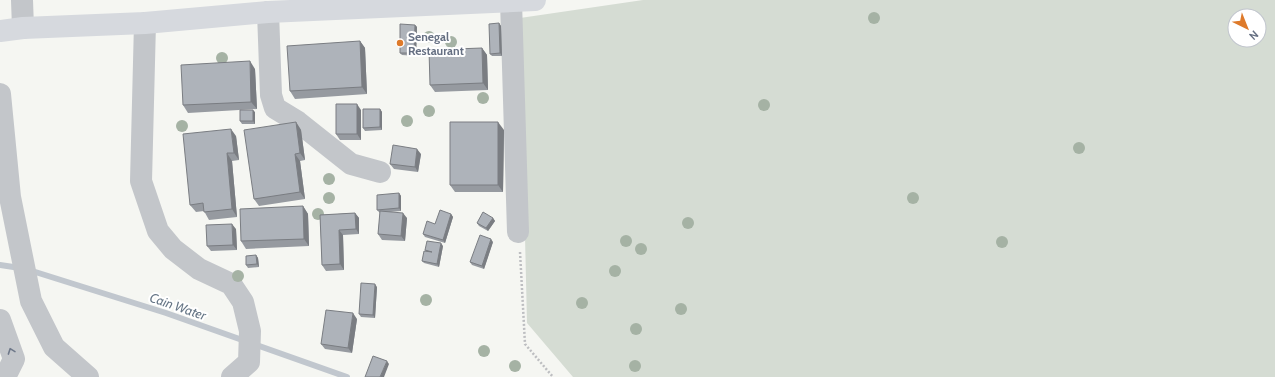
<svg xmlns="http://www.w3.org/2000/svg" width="1275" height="377" font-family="Cabin,sans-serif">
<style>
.green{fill:#d5dcd3;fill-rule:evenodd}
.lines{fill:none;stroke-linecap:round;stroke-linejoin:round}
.stream{stroke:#c1c7ce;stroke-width:6}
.path{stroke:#bdbec1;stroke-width:2.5;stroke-dasharray:2 2;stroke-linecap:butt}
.minor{stroke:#c3c6ca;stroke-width:22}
.major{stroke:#d6d9de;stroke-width:22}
.tree{fill:#a5b2a4}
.wall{fill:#969aa0}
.shaded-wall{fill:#7a7d82}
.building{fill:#aeb3ba;stroke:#7a7d82}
.oneway{stroke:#6e7889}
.poi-dot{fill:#de7a2a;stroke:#fff;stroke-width:1.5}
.labels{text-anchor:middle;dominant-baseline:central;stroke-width:4;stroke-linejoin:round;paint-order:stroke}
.poi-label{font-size:12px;font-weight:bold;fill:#656f82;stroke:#fff;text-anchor:start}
.water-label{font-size:13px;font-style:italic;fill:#667686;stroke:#fff}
</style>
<rect width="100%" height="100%" fill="#f5f6f2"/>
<!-- green -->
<path class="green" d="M643 0H1275V377H573L527 323 520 18ZM1235 16H1259V40H1235Z"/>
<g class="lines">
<!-- stream -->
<path class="stream" d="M0 265 20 268
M29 270 166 313 347 377"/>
<!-- path -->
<path class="path" d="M520 252 525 344 553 377"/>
<!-- minor -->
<path class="minor" d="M22 0 23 28
M511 1 518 232
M268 12 271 95 275 108 298 122 351 164 380 172
M145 23 141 181 158 231 173 249 199 269 231 284 243 302 250 331 249 362 232 377
M0 94 10 197 31 301 54 347 88 377
M0 320 14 359 8 371 0 377"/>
<!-- major -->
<path class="major" d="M0 31 23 28 145 23 268 12 535 0"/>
</g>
<!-- trees -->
<g class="tree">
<circle cx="874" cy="18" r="6"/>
<circle cx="429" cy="37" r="6"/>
<circle cx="451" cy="42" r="6"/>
<circle cx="222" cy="58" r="6"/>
<circle cx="483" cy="98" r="6"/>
<circle cx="764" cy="105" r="6"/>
<circle cx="429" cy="111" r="6"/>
<circle cx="407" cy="121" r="6"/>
<circle cx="182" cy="126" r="6"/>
<circle cx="1079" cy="148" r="6"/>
<circle cx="329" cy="179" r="6"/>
<circle cx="329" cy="198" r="6"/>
<circle cx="913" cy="198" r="6"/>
<circle cx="318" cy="214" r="6"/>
<circle cx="688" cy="223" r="6"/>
<circle cx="626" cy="241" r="6"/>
<circle cx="1002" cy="242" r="6"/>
<circle cx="641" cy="249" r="6"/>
<circle cx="615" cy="271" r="6"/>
<circle cx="238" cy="276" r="6"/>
<circle cx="426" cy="300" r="6"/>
<circle cx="582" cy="303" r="6"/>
<circle cx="681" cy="309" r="6"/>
<circle cx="636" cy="329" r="6"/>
<circle cx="484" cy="351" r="6"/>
<circle cx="515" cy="366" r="6"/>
<circle cx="635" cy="366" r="6"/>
</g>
<!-- wall -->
<path class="wall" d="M499 23 501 26 502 56H492L490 54Z
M415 25 417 27 416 56 402 55 400 53Z
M360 41 365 48 367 94 295 99 290 91Z
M482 48 487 55 488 90 435 92 430 85Z
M255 69 257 109 188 113 183 105Z
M380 109 382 112V130L365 131 363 128Z
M361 110V140H340L336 134Z
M255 112V124H242L240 121Z
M296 122 301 130 305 160 300 161 305 199 259 206 254 199Z
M504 130 503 192H455L450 185Z
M236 136 239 160 232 161 237 217 209 220 204 211 196 212 190 205Z
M421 154 418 172 394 169 390 164Z
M399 193 401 196V211L390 212 407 218 405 241 382 240 378 234 380 213 377 210Z
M303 206 308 214 309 246 246 249 241 241Z
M355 213 359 218V234L343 235 344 270 326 271 322 265 320 215Z
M451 214 453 217 445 243 425 237 423 234 435 224Z
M493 218 495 221 488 231 479 226 477 223Z
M236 229 237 250 211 251 207 246Z
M493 242 484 269 472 265 470 262Z
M443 246 439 267 424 263 422 261 426 252 425 250Z
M256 255 258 258 259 267 248 268 246 265Z
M377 287 375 318 361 317 359 314Z
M357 319 352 353 325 349 321 344Z"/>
<!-- shaded-wall -->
<path class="shaded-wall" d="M499 23 501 26 502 56 500 53Z
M415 25 417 27 416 56 414 53Z
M360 41 365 48 367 94 362 87Z
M482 48 487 55 488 90 483 83Z
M250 61 255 69 257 109 251 102Z
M357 104 361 110V140L357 134Z
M380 109 382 112V130L380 127Z
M253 110 255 112V124L253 121Z
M296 122 301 130 305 160 300 153Z
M498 122 504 130 503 192 498 185Z
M231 129 236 136 239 160 234 153Z
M417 149 421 154 418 172 415 167Z
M227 153 232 161 237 217 232 209Z
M295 154 300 161 305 199 300 192Z
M399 193 401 196V211L399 208Z
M303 206 308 214 309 246 304 239Z
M355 213 359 218V234L356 229Z
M403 213 407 218 405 241 401 236Z
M451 214 453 217 445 243 443 240Z
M493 218 495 221 488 231 486 228Z
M232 224 236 229 237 250 233 245Z
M339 230 343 235 344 270 340 264Z
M491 239 493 242 484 269 482 266Z
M441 243 443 246 439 267 437 264Z
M256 255 258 258 259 267 257 264Z
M375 284 377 287 375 318 373 315Z
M353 313 357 319 352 353 348 348Z
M387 361 389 364 384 377H380Z"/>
<!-- building -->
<path class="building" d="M499 23 500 53 490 54 489 24Z
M400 24 415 25 414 53H400Z
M360 41 362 87 290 91 287 46Z
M482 48 483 83 430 85 429 50Z
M250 61 251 102 183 105 181 65Z
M336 104H357V134H336Z
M363 109H380V127L363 128Z
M240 110H253V121H240Z
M296 122 300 153 295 154 300 192 254 199 244 130Z
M450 122H498V185H450Z
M231 129 234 153H227L232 209 204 212 203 203 190 205 183 134Z
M393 145 417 149 415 167 390 164Z
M399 193V208L377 210V195Z
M303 206 304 239 241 241 240 209Z
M440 210 451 214 443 240 423 234 427 221 435 224Z
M380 211 403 213 401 236 378 234Z
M483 212 493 218 486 228 477 223Z
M355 213 356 229 339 230 340 264 322 265 320 215Z
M232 224 233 245 207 246 206 225Z
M480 235 491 239 482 266 470 262Z
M427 241 441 243 437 264 422 261 424 251 432 252 425 250Z
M256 255 257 264 246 265V256Z
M361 283 375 284 373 315 359 314Z
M326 310 353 313 348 348 321 344Z
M373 356 387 361 380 377H365Z"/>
<!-- one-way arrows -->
<defs><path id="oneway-chevron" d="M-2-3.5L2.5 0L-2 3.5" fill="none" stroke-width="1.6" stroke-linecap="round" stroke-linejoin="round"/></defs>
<use class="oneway" href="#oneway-chevron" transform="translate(11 351) rotate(-110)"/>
<!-- markers -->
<circle class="poi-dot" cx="400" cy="43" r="4"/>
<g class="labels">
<!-- poi labels -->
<g class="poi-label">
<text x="408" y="36">Senegal<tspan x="408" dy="14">Restaurant</tspan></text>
</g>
<!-- water labels -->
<g class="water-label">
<text transform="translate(178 306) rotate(19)">Cain Water</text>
</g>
</g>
<!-- north arrow -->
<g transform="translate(1247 28) rotate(137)"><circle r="19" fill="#ffffff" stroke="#c1c5cd"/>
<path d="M0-3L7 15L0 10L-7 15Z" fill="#de7a2a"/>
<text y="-6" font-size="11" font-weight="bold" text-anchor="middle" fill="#656f82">N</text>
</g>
</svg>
